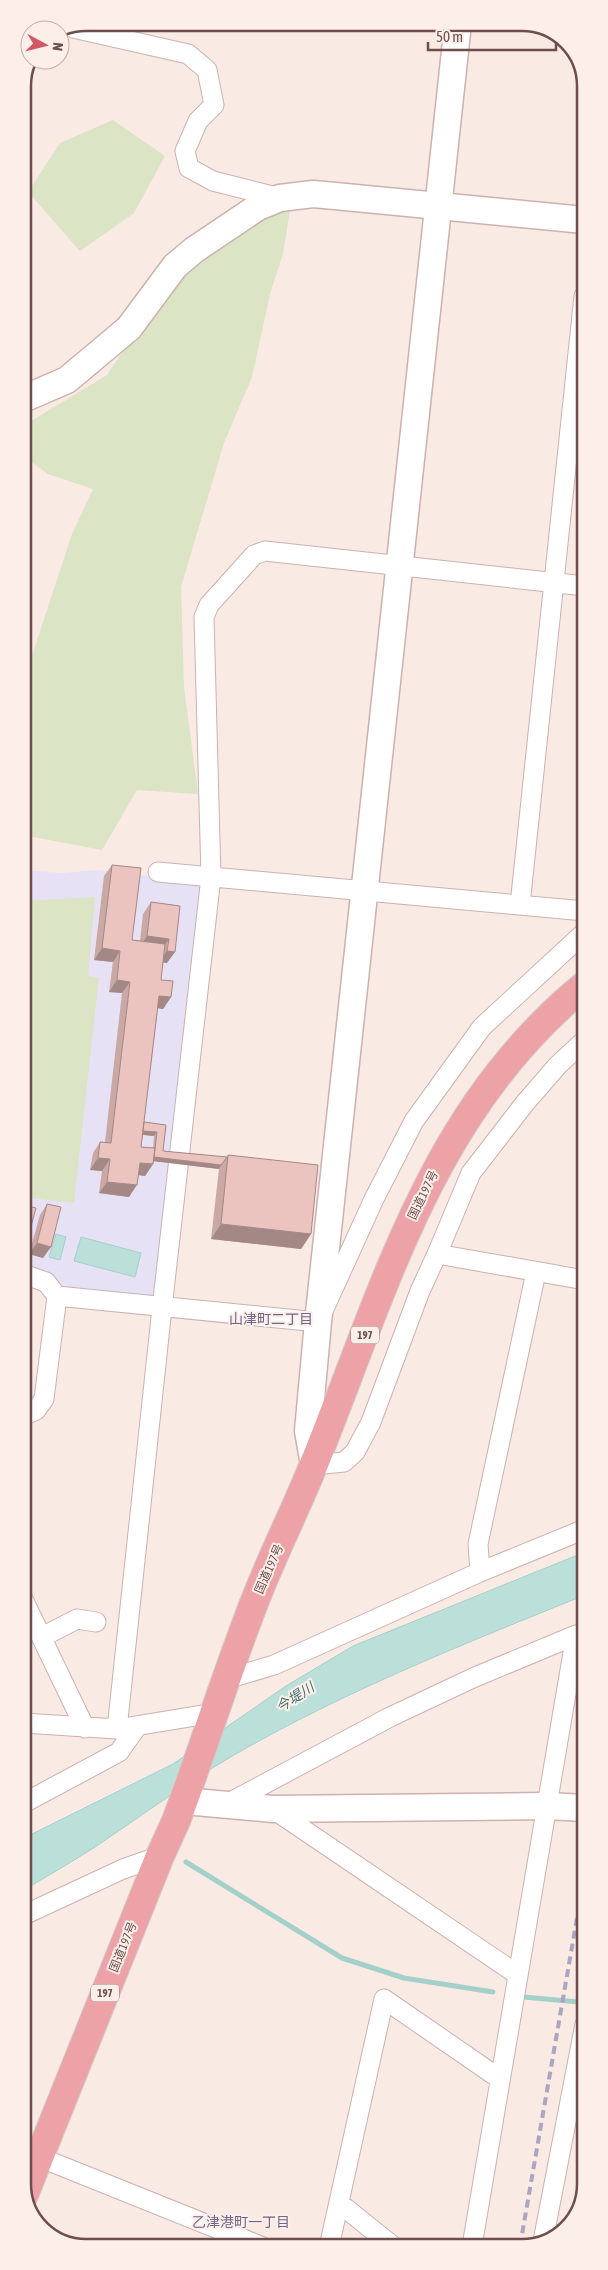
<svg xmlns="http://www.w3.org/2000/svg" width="608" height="2270" font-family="'Asap Condensed','Noto Sans JP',sans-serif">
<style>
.education{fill:#e7e1f5}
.green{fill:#dbe4c5}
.water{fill:#bbe0d9;stroke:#a3d0c9}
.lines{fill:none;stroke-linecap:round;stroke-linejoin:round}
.stream{stroke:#a3d0c9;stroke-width:5}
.street-casing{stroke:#cbb2af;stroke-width:21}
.secondary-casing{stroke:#cdb1ad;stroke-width:29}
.highway-casing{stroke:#d4caca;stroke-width:30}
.street{stroke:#fff;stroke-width:19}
.secondary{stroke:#fff;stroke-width:26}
.highway{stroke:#eca2a6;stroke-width:28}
.rail{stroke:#aba5c0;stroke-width:4;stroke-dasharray:8 5;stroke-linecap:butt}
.wall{fill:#caa8a4;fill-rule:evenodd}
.shaded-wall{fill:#a48886}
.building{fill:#ebc3bf;stroke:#a48886}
.labels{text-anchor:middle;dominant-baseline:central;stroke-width:4;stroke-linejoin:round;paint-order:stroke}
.shield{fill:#fcefea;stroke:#997e7c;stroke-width:1}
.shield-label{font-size:11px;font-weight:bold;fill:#6e4e4d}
.street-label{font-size:12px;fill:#6e4e4d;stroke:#fcefea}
.neighbourhood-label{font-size:14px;fill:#72658b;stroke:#fcefea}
.water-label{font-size:14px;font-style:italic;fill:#43726b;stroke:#fcefea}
.rim{fill:none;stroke:#6e4e4d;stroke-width:2.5}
</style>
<rect width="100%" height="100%" fill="#f9eae4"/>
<!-- education -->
<path class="education" d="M23 870 62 873 98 870 201 882 156 1292 151 1297 70 1289 49 1275 23 1270Z"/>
<!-- green -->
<path class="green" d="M113 120 165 156 134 213 80 251 28 192 60 143Z
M290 210 283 254 270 294 252 377 224 443 181 587 184 687 198 794 137 790 102 850 23 835V683L72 534 93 489 48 474 23 456V426L107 375 161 296 211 243 267 211Z
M95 897 88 976 99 978 74 1203 23 1197V901Z"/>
<!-- water -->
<path class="water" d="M56 1234 66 1237 60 1260 49 1257Z
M81 1237 141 1253 135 1277 74 1261Z
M585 1552V1595C466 1643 345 1691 234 1755 186 1783 141 1816 95 1847 72 1862 47 1876 24 1890V1838L173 1764 286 1686 353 1646Z"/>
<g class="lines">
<!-- stream -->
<path class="stream" d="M186 1862 342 1958 404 1978 493 1992
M524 1997 578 2002"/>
<defs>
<path id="street" d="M73 28 188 54 207 70 214 105 198 121 185 151 189 168 213 181 280 198
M158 872 585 911
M520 905 584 296
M585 1040 558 1065 525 1103 471 1173 437 1254 585 1280
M23 1274 46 1282 57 1296 44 1399 36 1410 23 1416
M57 1296 318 1322 374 1199 414 1121 482 1027 585 932
M314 1465 344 1462 355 1452 371 1422 420 1291 437 1254
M480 1572 478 1544 536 1272
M23 1599 85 1728
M42 1637 77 1619 96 1622
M227 1679 274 1665 480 1572 585 1529
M23 1723 117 1729 214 1713
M117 1729 162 1308 211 877 204 617 209 605 254 555 265 551 585 586
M24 1803 119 1752 136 1728
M225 1805 390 1717 475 1677 576 1635
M273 1809 518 1975
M24 1915 123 1869 160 1856
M39 2157 263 2247
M339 2203 394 2247
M543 2241 585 2024
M472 2246 576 1635
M329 2247 384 1999 500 2079"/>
<path id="secondary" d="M23 399 67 380 129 328 175 266 194 250 258 207 280 198 313 194 335 196 584 220
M314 1465 308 1431 318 1322 458 23
M184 1801 273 1809 547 1806 585 1808"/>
<path id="highway" d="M24 2195 160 1856 176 1821C203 1749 226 1675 254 1603 272 1556 295 1511 314 1464 385 1289 431 1110 585 985"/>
</defs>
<!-- street casing -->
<use href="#street" class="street-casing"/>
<!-- secondary casing -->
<use href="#secondary" class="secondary-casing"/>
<!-- highway casing -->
<use href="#highway" class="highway-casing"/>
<!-- street -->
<use href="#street" class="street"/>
<!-- secondary -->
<use href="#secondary" class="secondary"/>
<!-- highway -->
<use href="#highway" class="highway"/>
<!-- rail -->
<path class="rail" d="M520 2246 585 1872"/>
</g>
<!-- wall -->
<path class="wall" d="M112 865 132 940 140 941 143 914 151 902 180 906 167 963 163 962 161 980 171 997 163 1009 158 1008 144 1122 166 1125 163 1151 227 1157 228 1155 311 1234 301 1249 211 1239 219 1169 154 1161 153 1164 145 1176 138 1175 129 1197 99 1193 102 1171 90 1170 93 1153 100 1142H105L122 993 109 992 113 962 94 960 104 876ZM143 1135 154 1136 153 1148 141 1147Z
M47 1204 43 1258 29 1254 40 1215Z"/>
<!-- shaded-wall -->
<path class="shaded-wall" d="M147 936 169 939 161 950 139 948Z
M102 948 120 951 113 962 94 960Z
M167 951 175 952 167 963 159 962Z
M117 980 130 982 122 993 109 992Z
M159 996 171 997 163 1009 151 1007Z
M139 1130 157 1132 154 1136 136 1134Z
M154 1157 221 1165 219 1169 152 1161Z
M98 1158 110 1159 102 1171 90 1170Z
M140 1163 153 1164 145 1176 132 1174Z
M107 1182 137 1185 129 1197 99 1193Z
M221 1224 311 1234 301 1249 211 1239Z
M23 1232 29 1234 23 1241Z
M37 1243 51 1247 43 1258 29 1254Z"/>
<!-- building -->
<path class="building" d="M112 865 141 868 132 940 165 944 161 980 173 981 171 997 159 996 141 1147 155 1148 153 1164 140 1163 137 1185 107 1182 110 1159 98 1158 100 1142 111 1143 130 982 117 980 120 951 102 948Z
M151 902 180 906 175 952 167 951 169 939 147 936Z
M144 1122 166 1125 163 1151 227 1157 221 1165 154 1157 157 1132 143 1131Z
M228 1155 318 1165 311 1234 221 1224Z
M47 1204 61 1207 51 1247 37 1243Z
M23 1205 36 1208 29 1234 23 1232Z
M23 1237 26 1238 24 1245H23Z"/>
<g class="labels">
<!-- shield labels -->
<g class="shield">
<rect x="351" y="1326.5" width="28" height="17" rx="4"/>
<rect x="91" y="1984.5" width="28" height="17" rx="4"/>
</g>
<g class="shield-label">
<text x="365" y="1335">197</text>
<text x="105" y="1993">197</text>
</g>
<!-- street labels -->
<g class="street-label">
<text transform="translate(423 1195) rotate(-64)">国道197号</text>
<text transform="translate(269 1569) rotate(-66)">国道197号</text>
<text transform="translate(123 1947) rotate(-68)">国道197号</text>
</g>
<!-- neighbourhood labels -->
<g class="neighbourhood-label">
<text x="271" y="1319">山津町二丁目</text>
<text x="241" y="2222">乙津港町一丁目</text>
</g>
<!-- water labels -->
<g class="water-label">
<text transform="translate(295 1697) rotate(-33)">今堤川</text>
</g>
</g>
<!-- crop -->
<path d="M0 0H608V2270H0ZM86 31H522A55 55 0 0 1 577 86V2184A55 55 0 0 1 522 2239H86A55 55 0 0 1 31 2184V86A55 55 0 0 1 86 31Z" fill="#fcefea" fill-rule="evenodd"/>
<path class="rim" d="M86 31H522A55 55 0 0 1 577 86V2184A55 55 0 0 1 522 2239H86A55 55 0 0 1 31 2184V86A55 55 0 0 1 86 31Z"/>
<!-- north arrow -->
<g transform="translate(45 45) rotate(97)"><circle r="24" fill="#fcefea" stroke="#c3afab"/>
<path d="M0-4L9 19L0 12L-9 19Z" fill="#d45864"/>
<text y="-8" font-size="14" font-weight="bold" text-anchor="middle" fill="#6e4e4d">N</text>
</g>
<!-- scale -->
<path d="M428 42v8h128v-8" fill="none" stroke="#6e4e4d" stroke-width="2.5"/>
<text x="436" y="42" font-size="15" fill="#6e4e4d" stroke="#fcefea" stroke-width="4" paint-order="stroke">50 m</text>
</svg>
